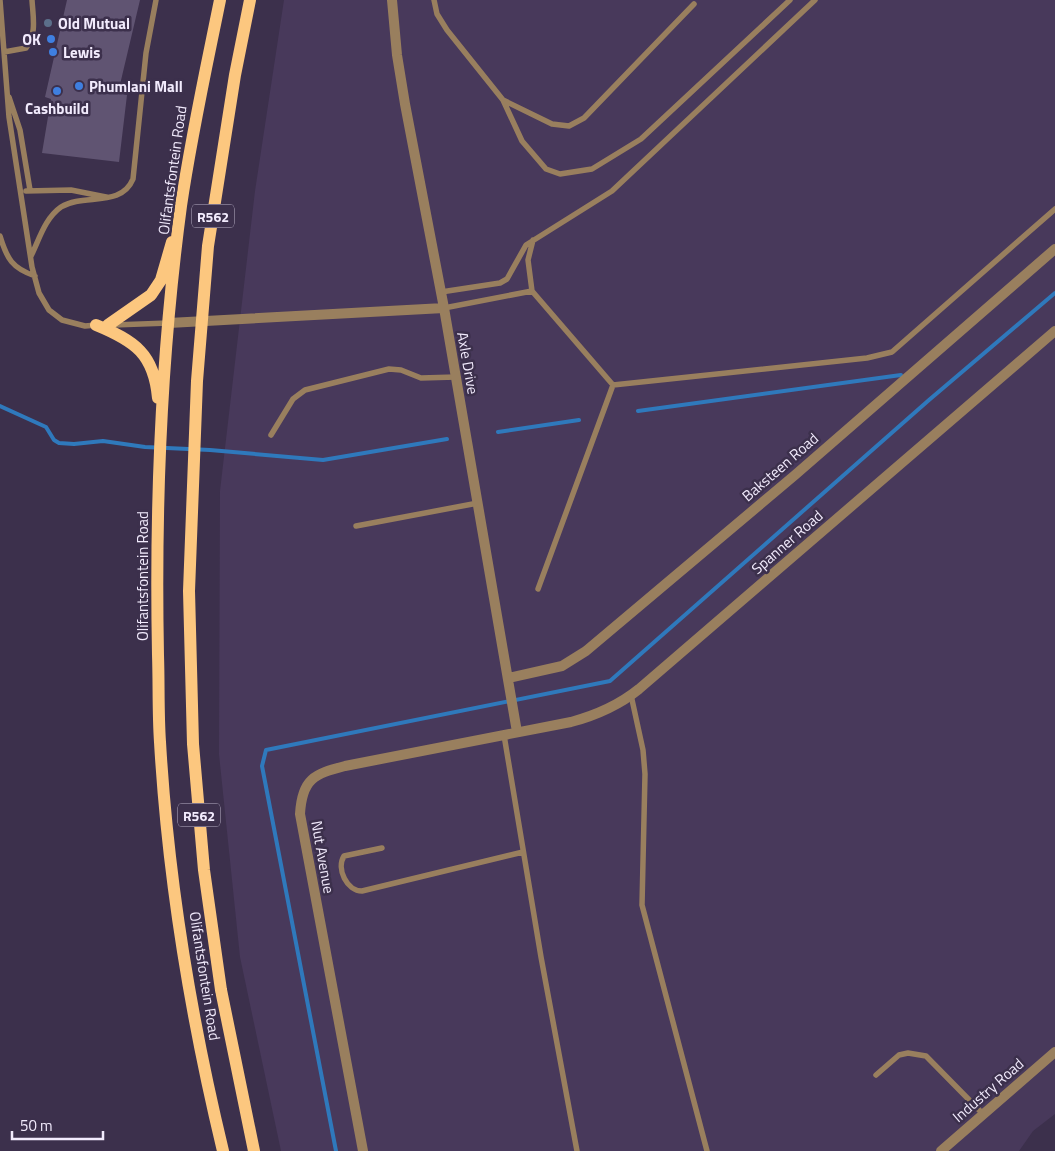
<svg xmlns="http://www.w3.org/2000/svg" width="1055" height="1151" font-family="'Titillium Web',sans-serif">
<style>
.built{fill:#48395b}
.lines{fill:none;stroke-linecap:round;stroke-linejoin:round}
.stream{stroke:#2f79bc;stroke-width:4}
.building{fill:#605472}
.service{stroke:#997f5e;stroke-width:5.5}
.minor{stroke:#997f5e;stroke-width:10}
.tertiary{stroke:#997f5e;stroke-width:10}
.primary{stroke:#fcc77f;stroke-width:12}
.service-dot{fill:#5c6f8a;stroke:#3c304c;stroke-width:2}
.shop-dot{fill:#3f7fe0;stroke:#3c304c;stroke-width:2}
.labels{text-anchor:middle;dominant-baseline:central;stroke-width:5;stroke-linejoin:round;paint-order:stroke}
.shield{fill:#3c304c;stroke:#bbb3c8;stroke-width:1}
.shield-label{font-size:14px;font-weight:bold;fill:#f2ebfd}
.poi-label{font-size:15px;font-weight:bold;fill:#f2ebfd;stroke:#3c304c;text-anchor:start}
.street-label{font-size:15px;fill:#f2ebfd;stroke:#3c304c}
</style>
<rect width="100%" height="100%" fill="#3c304c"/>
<!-- built -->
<path class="built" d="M284 0H1055V1114L1033 1131 1019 1151H281L240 957 219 754 220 491 255 191Z"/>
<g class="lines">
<!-- stream -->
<path class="stream" d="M0 406 46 427 54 440 59 443 74 444 103 441 145 447 210 450 323 460 447 439
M638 411 901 375
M498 432 579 420
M336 1151 262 766 266 750 610 681 929 400 1055 293"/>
</g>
<!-- building -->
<path class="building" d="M67 0H140L118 93 127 95 119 162 42 153 51 99 45 97Z"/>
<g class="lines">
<!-- service -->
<path class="service" d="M0 0 9 117 32 267 39 293 49 310 62 320 85 326 97 325
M434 0 437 14 447 30 503 100 522 141 546 169 560 174 592 169 641 139 790 0
M4 52 26 48C37 34 33 17 32 0
M9 97 20 130 30 190
M503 100 552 124 569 126 584 118 694 4
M26 191 71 190 106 197
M0 236C7 259 12 268 35 276
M533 240 528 260 532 291 613 385 867 358 892 352 1055 209
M31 256C39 240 45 218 61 207 84 193 121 208 133 179L146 53 156 0
M441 292 500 283 507 279 526 245 612 191 815 0
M444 308 532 291
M113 325 169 323
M271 435 293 399 305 390 389 369 401 370 421 378 456 377
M356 526 478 503
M538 589 613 385
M631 695 643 750 645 774 642 905 707 1151
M504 735 541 957 577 1151
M382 848 344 856C336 869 347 891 362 891L523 852
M876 1075 899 1055 908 1053 926 1056 983 1114"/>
<!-- minor -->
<path class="minor" d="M392 0 397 55 405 104 444 308 517 732
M169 323 444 308
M508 678 562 666 586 651 795 475 1055 249
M363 1151 300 814C302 779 314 774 345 766L571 722C597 715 618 706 639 689L1055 331"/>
<!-- tertiary -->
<path class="tertiary" d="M941 1151 1055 1052"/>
<!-- primary -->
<path class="primary" d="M220 0C206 69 191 137 181 206 161 355 155 505 158 655 159 684 158 713 160 742 168 879 191 1018 223 1151
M250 0 235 75 208 246 197 381 189 591 193 744 204 870 221 990 254 1151
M96 325C135 341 154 354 158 398
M108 325 151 295 161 280 172 242"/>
</g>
<!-- markers -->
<circle class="service-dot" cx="48" cy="23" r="5"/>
<g class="shop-dot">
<circle cx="51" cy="39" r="5"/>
<circle cx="53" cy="52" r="5"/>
<circle cx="79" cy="86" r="5"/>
<circle cx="57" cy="91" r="5"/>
</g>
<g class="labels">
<!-- shield labels -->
<g class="shield">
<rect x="192" y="204.5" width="42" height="23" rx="4"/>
<rect x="178" y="803.5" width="42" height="23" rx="4"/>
</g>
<g class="shield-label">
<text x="213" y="216">R562</text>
<text x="199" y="815">R562</text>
</g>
<!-- poi labels -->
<g class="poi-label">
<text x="58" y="23">Old Mutual</text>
<text x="41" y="39" text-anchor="end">OK</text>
<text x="63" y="52">Lewis</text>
<text x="89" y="86">Phumlani Mall</text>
<text x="57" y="108" text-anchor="middle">Cashbuild</text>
</g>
<!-- street labels -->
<g class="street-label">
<text transform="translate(172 170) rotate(-82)">Olifantsfontein Road</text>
<text transform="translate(468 363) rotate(80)">Axle Drive</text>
<text transform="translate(780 467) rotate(-41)">Baksteen Road</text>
<text transform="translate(787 542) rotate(-41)">Spanner Road</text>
<text transform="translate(142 576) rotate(-90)">Olifantsfontein Road</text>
<text transform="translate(323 857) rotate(80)">Nut Avenue</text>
<text transform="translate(205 976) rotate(81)">Olifantsfontein Road</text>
<text transform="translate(988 1090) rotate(-41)">Industry Road</text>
</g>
</g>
<!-- scale -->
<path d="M12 1131v8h91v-8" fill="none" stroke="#f2ebfd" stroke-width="2.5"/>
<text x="20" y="1131" font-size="15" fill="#f2ebfd" stroke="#3c304c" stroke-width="4" paint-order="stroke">50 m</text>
</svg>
